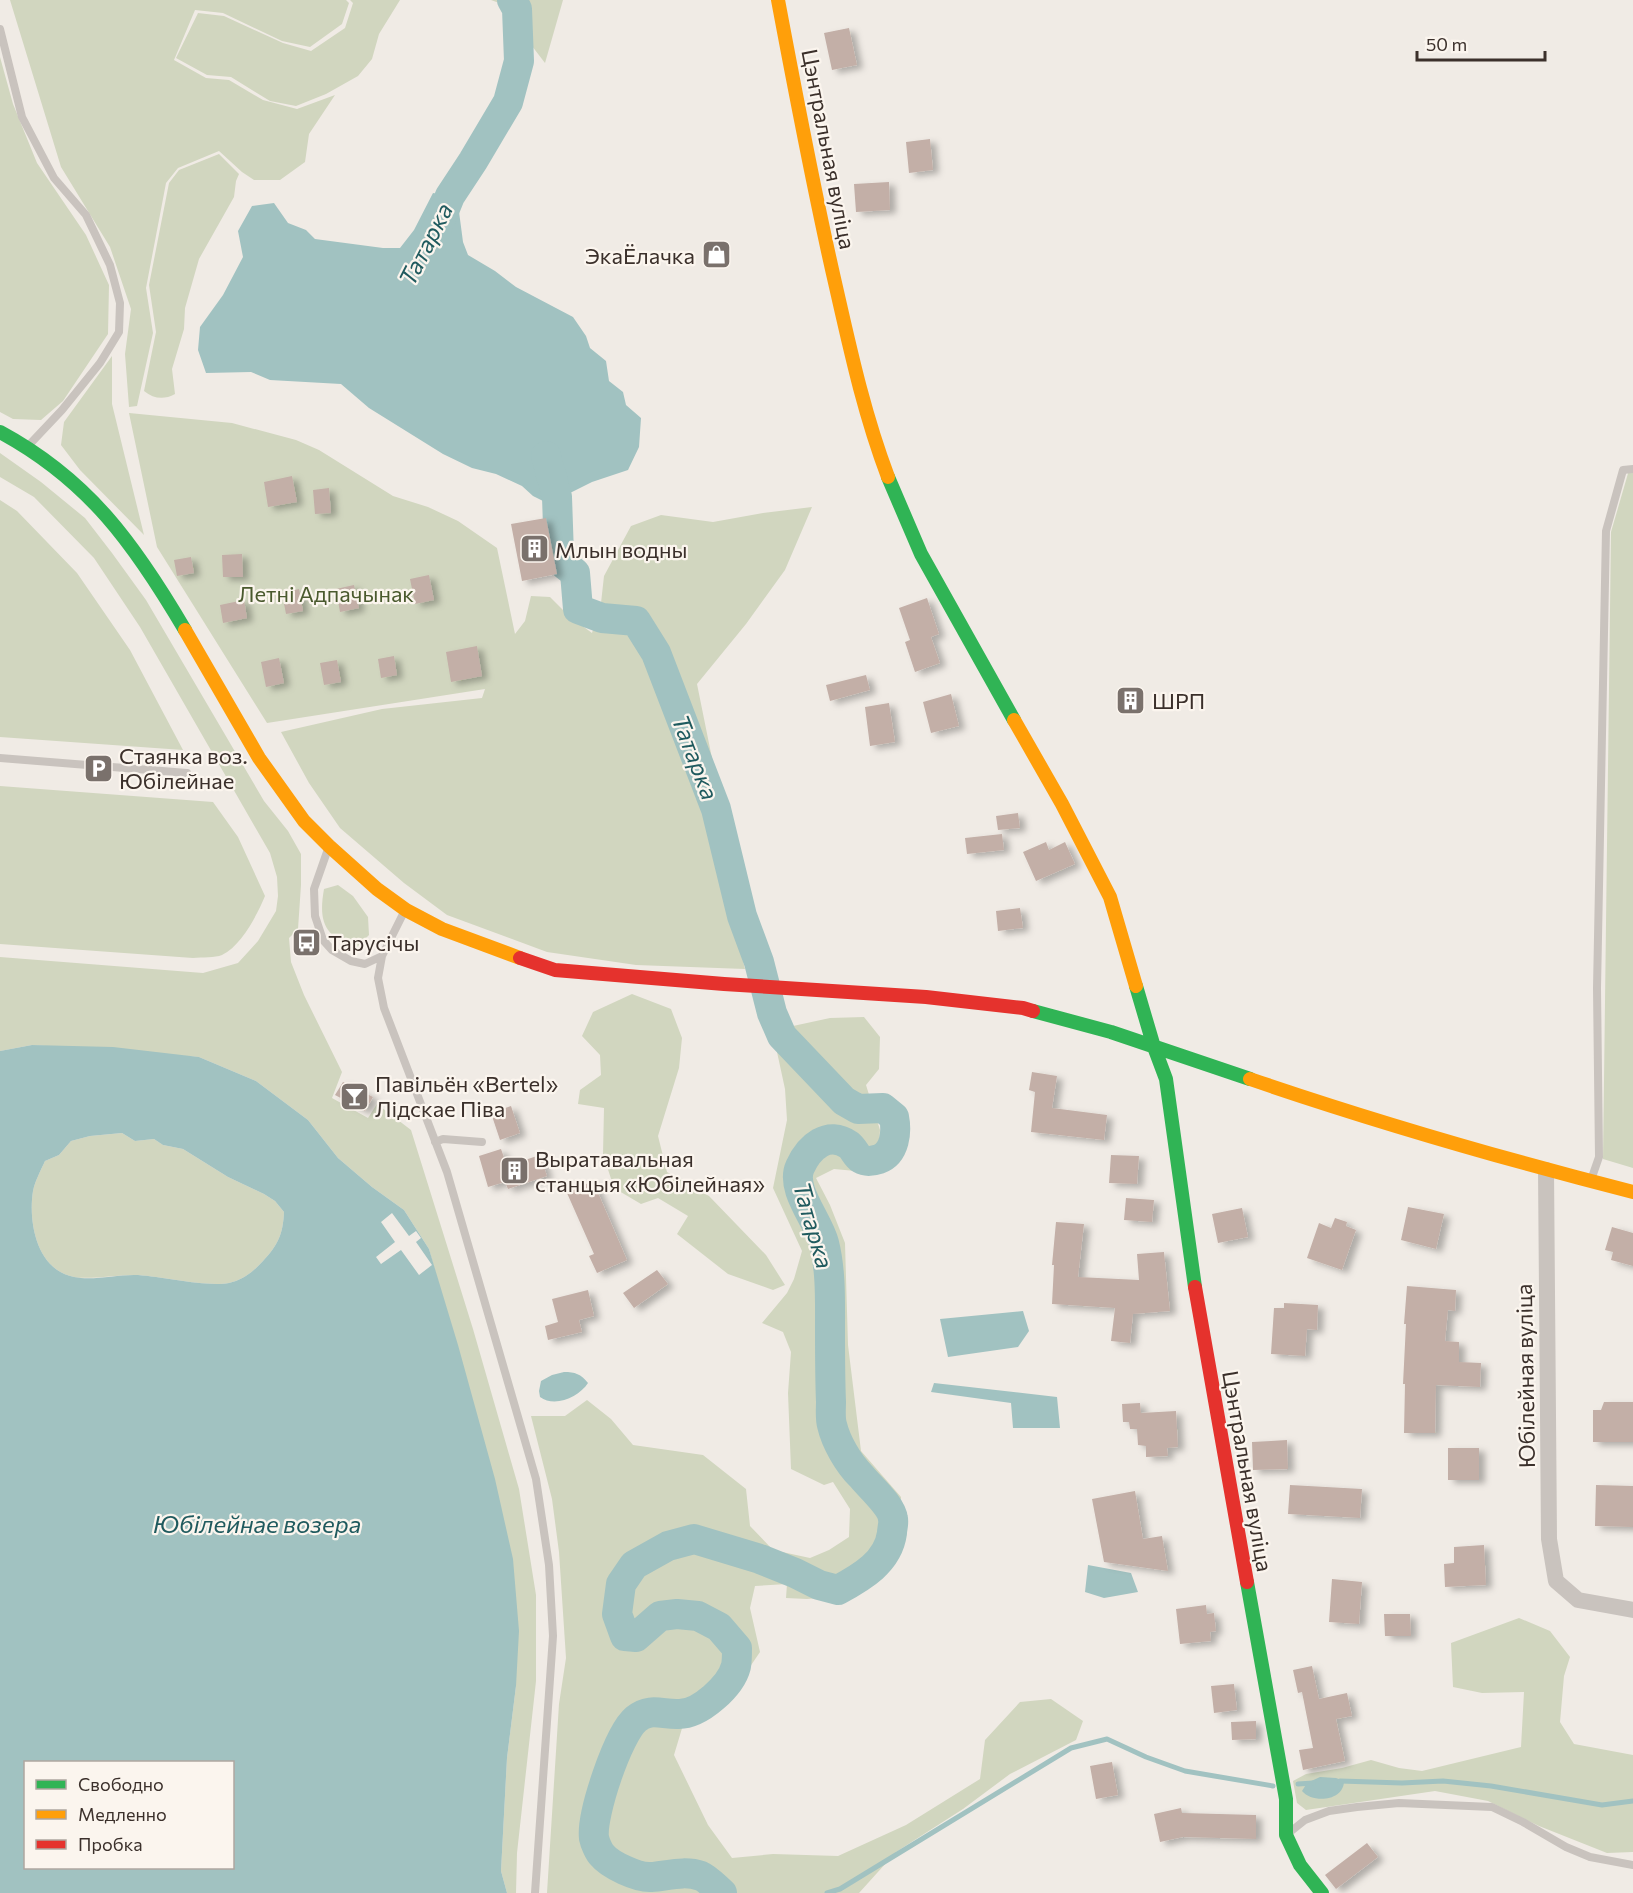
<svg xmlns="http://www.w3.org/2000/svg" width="1633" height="1893" font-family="Commissioner,sans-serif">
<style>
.green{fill:#d1d6bf}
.water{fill:#a1c2c1;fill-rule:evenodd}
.pier{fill:#f0ebe5}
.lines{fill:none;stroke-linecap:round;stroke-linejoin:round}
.stream{stroke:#a1c2c1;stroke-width:5}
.river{stroke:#a1c2c1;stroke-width:30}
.building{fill:#c3afa7;filter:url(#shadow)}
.lane{stroke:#c9c3be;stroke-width:8}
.street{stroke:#c9c3be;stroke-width:16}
.fast{stroke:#30b455;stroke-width:14}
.slow{stroke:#ff9f0a;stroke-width:14}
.jam{stroke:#e5322d;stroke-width:14}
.labels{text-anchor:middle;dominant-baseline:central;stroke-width:4.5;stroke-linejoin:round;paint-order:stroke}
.street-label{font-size:22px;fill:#3b302b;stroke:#fbf5ee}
.poi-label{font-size:22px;fill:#3b302b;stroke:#fbf5ee;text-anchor:start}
.park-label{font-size:22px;fill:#4a5a2e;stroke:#fbf5ee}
.water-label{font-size:24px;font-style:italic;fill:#1f5a5e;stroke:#fbf5ee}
</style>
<defs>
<filter id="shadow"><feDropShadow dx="6" dy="3.5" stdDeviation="3" flood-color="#0004"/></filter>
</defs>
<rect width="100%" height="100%" fill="#f0ebe5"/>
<!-- green -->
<path class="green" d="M10 0H346L349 3 342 24 310 47 282 41 223 13 195 10 174 60 206 78 229 80 263 100 297 109 335 95 309 134 305 162 280 180H254L242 172 219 151 178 168 166 183 146 288 153 333 137 406 129 407 125 354 131 309 110 247 61 167Z
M350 0H400L379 34 372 59 358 76 326 94 296 106 270 101 231 77 207 75 176 58 198 13 224 16 283 43 311 51 345 28 353 3Z
M491 0H563L545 63 499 3Z
M0 57 13 104 37 163 86 235 109 285 108 334 63 401 41 420 13 419 0 412Z
M219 154 239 174 236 181 234 197 199 259 185 308 184 329 172 369 175 394C164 400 154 399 144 391L156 332 149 285 169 183 179 170Z
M112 356V404L144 535 80 470 61 445 64 422Z
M129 413 232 423 296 440 319 450 393 496 428 507 458 521 497 548 515 634 525 621 531 596 550 597 569 616 592 633 601 603 604 576 631 526 661 515 713 522 763 513 812 507 785 570 746 624 697 684 716 778 732 841 710 828 745 969 636 965 547 952 447 915 404 883 340 828 309 783 281 732 382 709 482 698 485 689 267 723 157 547Z
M0 453 41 482 85 518 112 553 146 600 264 801 288 831 301 854V885L298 929 289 938 291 962 304 995 342 1072 332 1098 368 1118 377 1104 411 1130 473 1329 519 1489 536 1595V1681L517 1853 516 1893H507L501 1871 507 1758 516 1686 442 1296 429 1249 404 1210 372 1187 338 1158 308 1120 256 1081 199 1057 32 1045 0 1051V957L203 973 238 963 258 941 276 911 278 896 277 877 270 853 140 627 94 558 34 497 0 477Z
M1633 469V1168L1603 1159 1611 532 1629 470Z
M0 500 17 511 77 573 130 650 183 750 0 737Z
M0 786 213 802 238 837 265 896C257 915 242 945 222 955 215 958 202 957 193 958L0 944Z
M338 885 353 896 368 917 369 935 356 948C325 936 318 923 324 889Z
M632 994 671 1009 682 1038 679 1068 658 1136 667 1172 709 1196 766 1255 785 1285 773 1290 728 1274 677 1234 688 1216 658 1198 641 1204 614 1188 603 1154 604 1108 578 1104 580 1090 601 1075 600 1055 582 1036 593 1012Z
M864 1017 880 1037 879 1069 866 1085 880 1130 877 1173 834 1169 816 1178 830 1205 845 1243 848 1345 861 1451 901 1497 900 1547 866 1588 852 1595 807 1599 786 1598 787 1584 755 1586 750 1608 760 1652 724 1705 683 1725 674 1755 708 1825 732 1858 773 1854 838 1856 906 1825 980 1779 985 1740 1020 1702 1051 1699 1083 1721 1076 1740 1010 1774 963 1809 896 1852 859 1893H547L559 1704 566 1658 559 1552 552 1499 531 1416H565L587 1400 611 1419 633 1445 703 1455 746 1489 750 1526 773 1550 810 1558 829 1550 849 1537 850 1509 833 1482 824 1485 791 1469 788 1393 791 1352 783 1332 762 1323 787 1293 794 1279 802 1251 773 1188 787 1120 785 1089 777 1052 793 1026 830 1018Z
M122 1133 135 1141 154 1139 163 1145 183 1149 228 1177 264 1194 275 1201 284 1212C283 1234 278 1245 263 1261 254 1271 243 1280 229 1283 206 1287 164 1277 138 1275 119 1274 91 1280 74 1277 37 1270 28 1223 33 1191 35 1181 41 1170 45 1161L59 1155 71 1141 90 1136Z
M1519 1618 1550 1631 1570 1657 1564 1676 1560 1722 1574 1744 1633 1755V1852L1607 1853 1539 1826 1488 1801 1435 1791 1306 1810 1297 1803 1293 1781 1306 1774 1342 1768 1371 1760 1399 1768 1422 1771 1521 1747 1524 1692 1482 1693 1453 1687 1451 1643Z"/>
<!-- water -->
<path class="water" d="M433 193 450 196 458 204 463 242 468 255 495 271 516 287 573 317 586 336 590 348 606 361 609 381 623 392 626 405 641 418 639 447 628 470 592 482 572 492 557 497 547 503 533 496 522 486 496 474 472 468 443 454 369 408 341 384 270 380 251 372 206 373 198 350 200 327 223 295 243 257 238 231 252 206 274 203 288 223 306 230 315 239 383 248H400L414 230Z
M32 1045 113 1047 199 1057 256 1081 308 1120 338 1158 372 1187 404 1210 429 1249 458 1345 495 1479 513 1559 519 1631 516 1686 507 1758 501 1871 507 1893H0V1051ZM122 1133 135 1141 154 1139 163 1145 183 1149 228 1177 264 1194 275 1201 284 1212C283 1234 278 1245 263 1261 254 1271 243 1280 229 1283 206 1287 164 1277 138 1275 118 1274 94 1281 74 1277 37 1270 28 1223 33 1191 35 1181 41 1170 45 1161L59 1155 71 1141 90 1136ZM26 1762H232V1868H26Z
M1023 1311 1029 1331 1018 1347 948 1357 940 1319Z
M564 1372C575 1372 581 1374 588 1383 579 1397 555 1408 540 1397L539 1391 541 1381 552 1375Z
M934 1383 1057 1397 1060 1428H1013L1011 1403 931 1392Z
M1088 1565 1131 1573 1138 1592 1104 1598 1085 1592Z
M1320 1777 1336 1778 1344 1781C1344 1801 1313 1804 1302 1791L1307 1783Z"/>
<!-- pier -->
<path class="pier" d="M392 1213 409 1236 416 1231 421 1238 416 1242 432 1265 419 1275 401 1250 381 1264 376 1257 395 1242 381 1222Z"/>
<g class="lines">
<!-- stream -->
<path class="stream" d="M1340 1781 1402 1783 1443 1781 1491 1786 1602 1805 1633 1801
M1298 1784 1313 1783
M827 1893 840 1889 1071 1748 1107 1739 1146 1757 1185 1771 1273 1786"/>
<!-- river -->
<path class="river" d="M435 233 450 196 473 161 508 102 519 61 517 9 512 0
M546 456 557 497 559 555 565 565 575 573 578 609 602 618 636 621 656 653 716 809 742 916 759 962 772 1013 782 1036 844 1101 858 1109 883 1108 894 1117C897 1132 895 1153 879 1159 873 1161 866 1162 861 1159 856 1156 854 1149 849 1145 828 1130 809 1147 800 1167 790 1189 818 1220 824 1243 831 1271 830 1300 830 1329 830 1353 830 1378 831 1402 831 1409 830 1418 832 1425 836 1442 848 1463 861 1476 869 1486 892 1506 893 1519 894 1523 892 1529 892 1533 888 1562 862 1577 838 1590L819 1585 795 1573 760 1559 694 1539 668 1546 634 1565 621 1584 617 1614 625 1636 636 1637 660 1616 677 1614 698 1616 719 1627 737 1648C737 1654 737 1661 736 1666 731 1686 700 1714 679 1714 663 1715 650 1707 636 1719 618 1734 591 1815 594 1838 595 1843 599 1852 602 1855 610 1865 638 1878 651 1877 667 1876 684 1870 701 1876 708 1879 716 1888 722 1893"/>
</g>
<!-- building -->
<path class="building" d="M849 28 857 65 832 70 824 33Z
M930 139 933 170 909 173 906 142Z
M889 182 890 210 856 212 854 184Z
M292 476 297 502 268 507 264 482Z
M329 488 331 513 315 514 313 490Z
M546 518 557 574 522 581 511 524Z
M242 554 243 577H223L222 555Z
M191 557 194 573 177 576 174 560Z
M429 575 434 600 415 604 410 579Z
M354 585 359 608 340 612 336 589Z
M299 589 303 611 286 614 282 593Z
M927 598 939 634 931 637 940 663 915 672 905 642 910 640 899 608Z
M244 600 247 618 223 623 220 605Z
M477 646 482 676 451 682 446 652Z
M394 656 397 675 381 678 378 659Z
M279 658 284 683 266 687 261 662Z
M337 660 341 682 324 685 320 663Z
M866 675 870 690 830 701 826 685Z
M951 694 959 726 931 733 923 702Z
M889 703 895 742 870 746 865 707Z
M1018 813 1020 828 998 830 996 816Z
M1002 834 1004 850 967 854 965 838Z
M1046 842 1049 850 1065 842 1075 864 1036 881 1023 852Z
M1020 908 1023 928 998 931 996 911Z
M1032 1072 1057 1076 1052 1108 1107 1115 1104 1140 1031 1132 1035 1092 1029 1090Z
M343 1082 373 1097 365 1111 335 1095Z
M511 1106 520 1133 500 1140 491 1113Z
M501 1149 507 1166 540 1155 547 1176 508 1189 505 1182 488 1187 479 1156Z
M1111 1155 1139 1156 1137 1184 1109 1183Z
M593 1181 627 1260 597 1273 589 1256 594 1254 567 1193Z
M1126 1198 1154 1200 1152 1222 1124 1220Z
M1408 1207 1444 1214 1436 1249 1401 1240Z
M1242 1208 1248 1237 1218 1243 1212 1214Z
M1335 1218 1347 1222 1346 1226 1356 1230 1342 1270 1307 1258 1319 1223 1331 1228Z
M1056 1222 1084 1224 1078 1277 1139 1280 1137 1254 1164 1252 1170 1311 1133 1314 1130 1343 1111 1341 1115 1308 1052 1304 1054 1265H1052Z
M1612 1227 1633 1233V1266L1611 1260 1613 1252 1605 1250Z
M657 1270 668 1284 634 1308 623 1293Z
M1407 1286 1456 1290 1455 1311 1448 1310 1445 1341 1459 1342V1362L1481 1363 1480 1387 1436 1385 1435 1433H1404L1405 1384H1403L1406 1324H1404Z
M588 1290 594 1316 579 1320 582 1332 548 1340 545 1326 558 1322 552 1299Z
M1284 1303 1318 1305 1317 1330 1307 1329 1305 1356 1271 1354 1274 1308H1284Z
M1604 1402H1633V1442H1593V1410H1601Z
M1140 1403 1141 1413 1176 1411 1178 1447 1167 1448 1168 1456 1146 1457V1446L1138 1445 1137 1429H1130L1129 1422H1123L1122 1404Z
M1287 1440 1288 1469 1253 1470 1252 1442Z
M1448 1448H1479V1480H1448Z
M1290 1485 1362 1489 1360 1518 1288 1514Z
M1596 1485 1633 1486V1527L1595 1526Z
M1135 1491 1143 1539 1162 1536 1168 1571 1104 1562 1092 1499Z
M1484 1545 1486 1585 1445 1587 1444 1564 1454 1563V1547Z
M1332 1579 1362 1582 1359 1624 1329 1622Z
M1206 1605 1207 1614 1214 1613 1216 1631 1210 1632 1211 1641 1180 1644 1176 1609Z
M1384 1614H1410L1411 1636H1385Z
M1312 1666 1319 1699 1347 1693 1352 1716 1336 1719 1345 1761 1303 1770 1299 1750 1313 1748 1302 1692 1298 1693 1293 1670Z
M1234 1684 1237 1710 1214 1713 1211 1686Z
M1256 1721V1739L1232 1740 1231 1722Z
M1112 1762 1118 1795 1096 1799 1090 1766Z
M1181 1808 1182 1813 1256 1815V1839L1183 1837 1160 1842 1154 1814Z
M1367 1843 1378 1857 1336 1889 1325 1875Z"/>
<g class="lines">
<!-- lane -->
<path class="lane" d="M0 29 22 117 54 178 86 215 110 265 120 303 119 332 100 363 62 410 29 445
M0 758 187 773
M328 849 314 889 315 916 323 940 332 950 351 961 365 964 382 956
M404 912 382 956 378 978 384 1008 447 1172 536 1479 549 1565 553 1636 535 1893
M435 1142 443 1139 482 1142
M1591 1180 1599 1157 1597 988 1606 531 1623 470 1633 469
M1290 1832 1305 1820 1329 1811 1357 1807 1399 1803 1492 1807 1523 1822 1566 1847 1590 1857 1633 1865"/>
<!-- street -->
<path class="street" d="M1546 1170 1549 1539 1556 1581 1578 1600 1633 1610"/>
<!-- fast -->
<path class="fast" d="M0 432C89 480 135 545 185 630
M888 477 921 554 1014 720
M1136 986 1154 1047 1166 1079 1195 1287
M1033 1011 1111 1032 1250 1079
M1247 1582 1286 1799V1835L1300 1865 1322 1893"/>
<!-- slow -->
<path class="slow" d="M778 0C796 96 814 192 836 287 851 353 864 413 888 477
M185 630 259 758 304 821 329 846 377 889 406 910 442 929 520 958
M1014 720 1062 804 1110 897 1136 986
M1250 1079C1376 1122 1504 1159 1633 1192"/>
<!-- jam -->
<path class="jam" d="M520 958 555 970 724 984 926 997 1023 1008 1033 1011
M1195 1287 1247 1582"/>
</g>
<!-- icons -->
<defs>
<symbol id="shop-square" viewBox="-11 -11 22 22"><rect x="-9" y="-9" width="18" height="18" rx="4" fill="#7a716c" stroke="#fbf5ee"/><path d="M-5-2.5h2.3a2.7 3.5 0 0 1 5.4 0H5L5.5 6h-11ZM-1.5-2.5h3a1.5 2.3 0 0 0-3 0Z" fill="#fff"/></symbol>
<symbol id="building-square" viewBox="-11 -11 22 22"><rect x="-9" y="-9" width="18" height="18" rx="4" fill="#7a716c" stroke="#fbf5ee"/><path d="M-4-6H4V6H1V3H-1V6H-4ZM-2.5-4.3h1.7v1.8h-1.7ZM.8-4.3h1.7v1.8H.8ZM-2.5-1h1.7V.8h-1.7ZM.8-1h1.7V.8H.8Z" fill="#fff"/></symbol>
<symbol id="parking-square" viewBox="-11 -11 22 22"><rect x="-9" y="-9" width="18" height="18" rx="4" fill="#7a716c" stroke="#fbf5ee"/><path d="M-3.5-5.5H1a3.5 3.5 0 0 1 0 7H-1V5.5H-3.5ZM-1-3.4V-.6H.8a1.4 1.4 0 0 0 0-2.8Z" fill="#fff"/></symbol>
<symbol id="bus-square" viewBox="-11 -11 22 22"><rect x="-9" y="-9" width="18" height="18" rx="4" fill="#7a716c" stroke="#fbf5ee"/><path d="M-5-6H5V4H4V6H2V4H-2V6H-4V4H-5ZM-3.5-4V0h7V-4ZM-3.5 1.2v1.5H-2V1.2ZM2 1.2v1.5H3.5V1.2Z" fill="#fff"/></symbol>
<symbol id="bar-square" viewBox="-11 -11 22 22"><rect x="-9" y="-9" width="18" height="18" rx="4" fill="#7a716c" stroke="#fbf5ee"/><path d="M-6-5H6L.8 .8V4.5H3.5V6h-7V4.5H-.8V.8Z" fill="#fff"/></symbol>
</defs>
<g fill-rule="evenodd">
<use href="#shop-square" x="700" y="238" width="33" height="33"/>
<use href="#building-square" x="518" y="532" width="33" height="33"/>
<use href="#building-square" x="1114" y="684" width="33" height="33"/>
<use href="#parking-square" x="82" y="752" width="33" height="33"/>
<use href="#bus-square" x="290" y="926" width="33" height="33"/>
<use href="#bar-square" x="338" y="1080" width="33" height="33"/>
<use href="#building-square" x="498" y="1154" width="33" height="33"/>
</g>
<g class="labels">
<!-- street labels -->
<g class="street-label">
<text transform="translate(829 149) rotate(79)">Цэнтральная вуліца</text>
<text transform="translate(1525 1376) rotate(-91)">Юбілейная вуліца</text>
<text transform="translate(1248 1471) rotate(80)">Цэнтральная вуліца</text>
</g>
<!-- poi labels -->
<g class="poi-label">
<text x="695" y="255" text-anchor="end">ЭкаЁлачка</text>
<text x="555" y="549">Млын водны</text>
<text x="1152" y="700">ШРП</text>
<text x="119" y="755">Стаянка воз.<tspan x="119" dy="25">Юбілейнае</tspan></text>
<text x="328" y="942">Тарусічы</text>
<text x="375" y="1083">Павільён «Bertel»<tspan x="375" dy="25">Лідскае Піва</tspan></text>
<text x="535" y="1158">Выратавальная<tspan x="535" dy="25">станцыя «Юбілейная»</tspan></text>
</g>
<!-- park labels -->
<g class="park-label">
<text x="326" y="593">Летні Адпачынак</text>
</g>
<!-- water labels -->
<g class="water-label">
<text transform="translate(425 244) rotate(-63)">Татарка</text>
<text transform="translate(696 757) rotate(69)">Татарка</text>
<text transform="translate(814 1225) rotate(74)">Татарка</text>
<text x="257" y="1523">Юбілейнае возера</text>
</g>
</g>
<!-- legend -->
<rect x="24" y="1761" width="210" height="108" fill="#fbf5ee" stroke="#aea6a0" stroke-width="1.5"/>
<rect x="36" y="1780" width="30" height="9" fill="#30b455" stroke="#aea6a0" stroke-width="1.5"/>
<text x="78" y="1791" font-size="18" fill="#3b302b">Свободно</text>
<rect x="36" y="1810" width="30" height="9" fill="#ff9f0a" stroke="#aea6a0" stroke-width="1.5"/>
<text x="78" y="1821" font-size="18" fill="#3b302b">Медленно</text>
<rect x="36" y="1840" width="30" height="9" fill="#e5322d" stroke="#aea6a0" stroke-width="1.5"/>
<text x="78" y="1851" font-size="18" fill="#3b302b">Пробка</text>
<!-- scale -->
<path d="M1417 51v9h128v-9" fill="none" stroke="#3b302b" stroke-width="3"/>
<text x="1426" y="51" font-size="18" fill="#3b302b" stroke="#fbf5ee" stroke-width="4.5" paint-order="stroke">50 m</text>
</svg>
